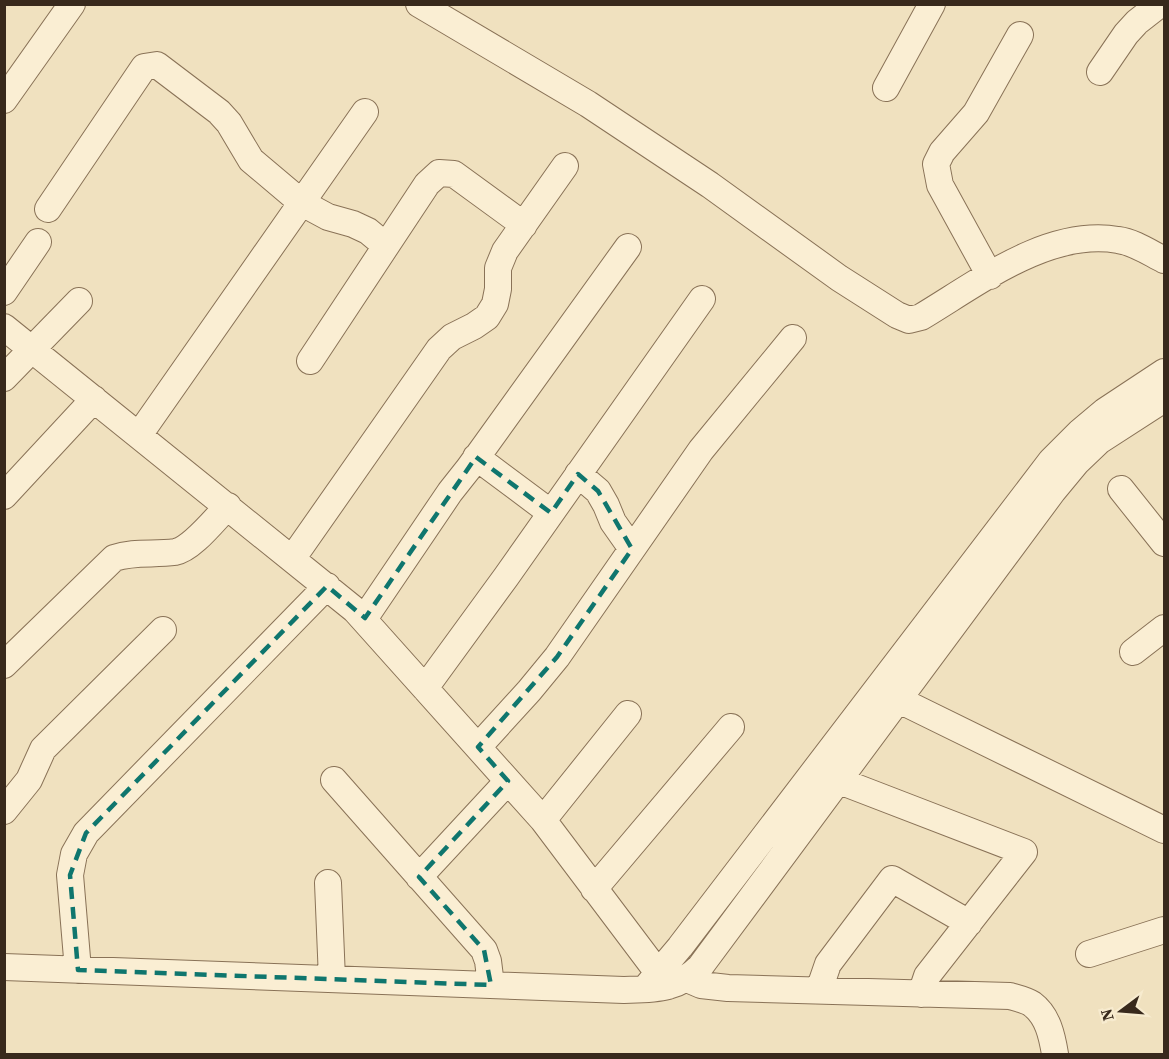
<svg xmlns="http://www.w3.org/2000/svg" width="1169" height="1059" font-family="'Source Serif 4',serif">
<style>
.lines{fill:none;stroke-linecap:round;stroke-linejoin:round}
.street-casing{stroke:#897257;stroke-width:28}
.street{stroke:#faeed3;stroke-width:26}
.marked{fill:none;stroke:#0f766e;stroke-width:4.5;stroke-dasharray:12 8;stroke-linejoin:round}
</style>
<rect width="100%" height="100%" fill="#f0e1bf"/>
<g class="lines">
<defs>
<path id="street" d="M419 4 588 104 710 185 839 278 897 315 909 320 921 317C978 283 1048 228 1118 240 1134 242 1150 253 1164 260
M1100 72 1126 34 1137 22 1160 4
M886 88 932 4
M4 100 72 4
M48 209 144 67 157 65 219 112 229 123 251 160 302 203 328 217 353 224 368 231 386 246
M990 276 940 185 936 164 942 152 976 113 1020 35
M4 292 38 242
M4 327 355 610 543 820 668 986
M310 361 427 184 439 173 454 174 524 225
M4 378 79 301
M139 435 365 112
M476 457 551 513
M578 474 598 491 606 505 613 522 632 549
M1121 489 1164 543
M4 496 94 399
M292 559 439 349 452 337 474 326 487 317 495 304 498 289V268L505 251 565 166
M364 619 450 492 469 468 628 247
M1133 652 1164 628
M4 665 114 558C134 551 154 555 175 552 192 549 215 519 228 506
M425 688 506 577 702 299
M897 699 1164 830
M478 747 529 691 557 657 701 450 793 338
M334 780 484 950 488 961 491 985
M837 780 1024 852 927 976 921 994
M4 811 29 780 43 749 163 630
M543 820 628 714
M419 877 508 781
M328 883 332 979
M594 889 731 727
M1089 954 1164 930
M4 967 624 990C655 989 677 990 700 967L1053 491 1077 462 1099 441 1164 399
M78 970 70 875 74 854 86 833 327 586
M687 979 701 985 728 988 1010 996C1017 998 1026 1000 1032 1004 1048 1016 1052 1036 1055 1054
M648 985 680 947 1051 461 1080 432 1105 411 1164 372
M819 990 828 964 892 879 969 923"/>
</defs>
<!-- street casing -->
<use href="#street" class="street-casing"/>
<!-- street -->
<use href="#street" class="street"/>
</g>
<!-- marked area -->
<path class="marked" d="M476 457 551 513 578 474 598 491 632 549 557 657 478 747 508 781 419 877 484 950 491 985 78 970 70 875 86 833 327 586 365 618Z"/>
<!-- border -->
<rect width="1169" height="1059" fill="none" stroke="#38291c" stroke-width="12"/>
<!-- north arrow -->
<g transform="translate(1121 1011) rotate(254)" stroke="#f7ebcf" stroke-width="4.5" paint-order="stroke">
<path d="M0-4.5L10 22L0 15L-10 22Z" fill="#38291c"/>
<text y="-9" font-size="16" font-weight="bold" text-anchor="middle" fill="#38291c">N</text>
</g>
</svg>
